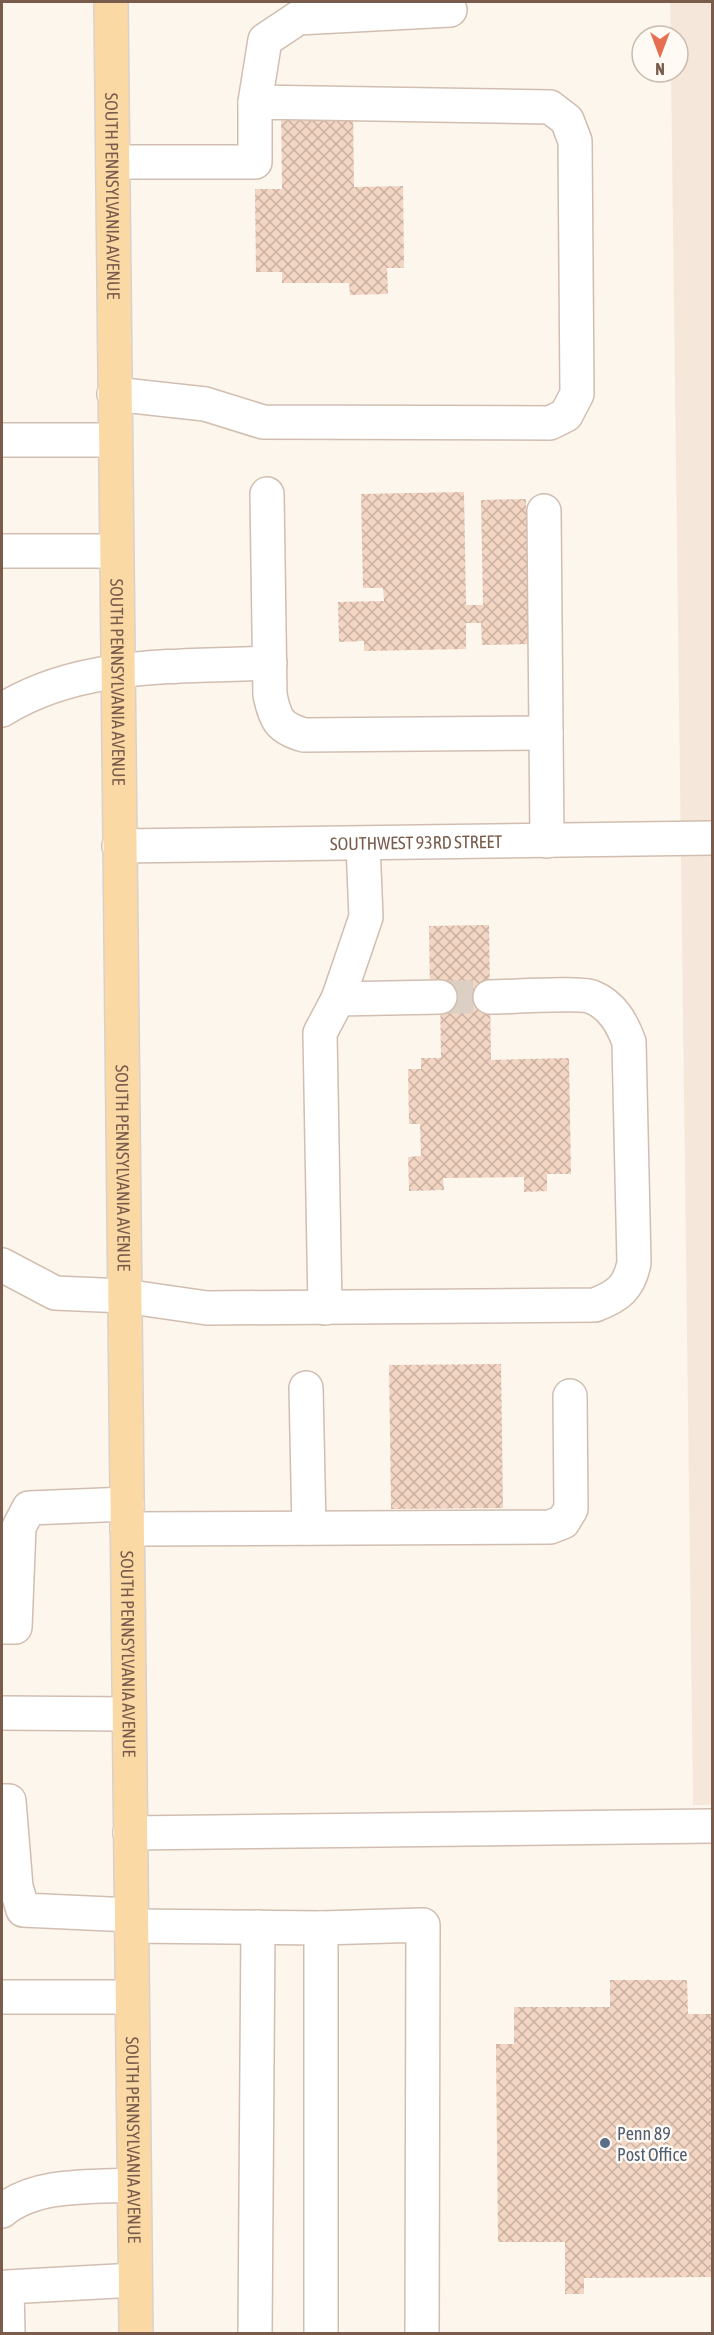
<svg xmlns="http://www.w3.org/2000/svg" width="714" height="2335" font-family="'Asap Condensed',sans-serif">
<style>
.residential{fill:#f5e8da}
.building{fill:url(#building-cross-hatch)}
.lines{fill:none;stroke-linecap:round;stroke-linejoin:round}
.minor-tunnel{stroke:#dcd0c4;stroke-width:33;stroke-dasharray:33 16;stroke-linecap:butt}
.minor-casing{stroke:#d1beb0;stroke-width:36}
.major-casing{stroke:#dad1cd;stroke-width:36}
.minor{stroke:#fff;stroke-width:33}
.major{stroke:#fbd9a5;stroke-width:33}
.service-dot{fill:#5c6f8a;stroke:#fffaf3;stroke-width:2}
.labels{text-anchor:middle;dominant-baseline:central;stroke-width:5;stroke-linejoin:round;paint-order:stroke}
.street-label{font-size:18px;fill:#7a5c4d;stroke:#fffaf3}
.service-label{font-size:18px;fill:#4e5e75;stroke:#fffaf3;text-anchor:start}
</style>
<defs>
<pattern id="building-cross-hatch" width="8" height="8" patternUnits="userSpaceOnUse" patternTransform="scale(1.5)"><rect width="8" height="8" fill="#f3d5c3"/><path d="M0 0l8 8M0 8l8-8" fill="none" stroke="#cab0a1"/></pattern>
</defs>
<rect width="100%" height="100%" fill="#fdf6ec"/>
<!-- residential -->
<path class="residential" d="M670 2H712V1805H693L671 72H678V36H671Z"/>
<!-- building -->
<path class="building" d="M353 107 354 187 403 186 404 268H387L388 294 350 295 349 283H282V272H256L255 189H282L281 108Z
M464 492 466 605H483L481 500 526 499 529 644 482 645 481 623H466V649L364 651V641L339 642 338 602 384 601 383 588H363L361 494Z
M489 925 491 1060 569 1058 571 1174H547V1191L524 1192V1177L443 1178 444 1190 409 1191 408 1157 421 1156 420 1124H409L408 1069H421V1058H441L440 992 430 993 429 926Z
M501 1364 503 1508 391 1509 389 1365Z
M610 1980H687L688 2014H712V2277L584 2278V2294H565V2242H498L496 2044H514V2007H610Z"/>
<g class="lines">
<!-- minor-tunnel -->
<path class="minor-tunnel" d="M440 997H490"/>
<defs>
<g id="minor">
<path d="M255 102 265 40 298 18 450 10"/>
<path d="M113 162H255V102L550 107 567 120 575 141 577 394 566 415 550 423 263 422 205 404 114 394"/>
<path d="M2 440H115"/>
<path d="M267 494 270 695C275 719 279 728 304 735L546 733"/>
<path d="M544 511 547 841"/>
<path d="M2 551H116"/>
<path d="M2 710C80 661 180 667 270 663"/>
<path d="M363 845 366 917 338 999 440 997"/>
<path id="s1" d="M119 846 712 838"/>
<path d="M2 1265 55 1293 124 1296 207 1308 595 1305C618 1296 629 1288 634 1263L629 1042C622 1023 612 1005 592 997 580 992 509 997 490 997"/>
<path d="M325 1308 320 1033 338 999"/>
<path d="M306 1388 309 1528"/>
<path d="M127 1529 550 1527 563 1522 571 1509 570 1396"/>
<path d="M2 1627H15L19 1527 29 1508 127 1504"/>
<path d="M2 1713 129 1714"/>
<path d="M2 1801H9L16 1887 23 1910 131 1915"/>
<path d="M130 1833 712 1826"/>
<path d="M131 1926 321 1928 423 1925 422 2334"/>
<path d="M321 1928V2334"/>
<path d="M2 1997H132"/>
<path d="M2 2211C36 2183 91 2187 134 2185"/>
<path d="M8 2334 7 2287 135 2280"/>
<path d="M255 2334 258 1927"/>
</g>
<g id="major">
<path id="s2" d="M111 2 136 2334"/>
</g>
</defs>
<!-- minor casing -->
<use href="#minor" class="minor-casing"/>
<!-- major casing -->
<use href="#major" class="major-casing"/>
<!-- minor -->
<use href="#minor" class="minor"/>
<!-- major -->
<use href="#major" class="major"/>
</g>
<!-- markers -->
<circle class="service-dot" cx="605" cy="2143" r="6"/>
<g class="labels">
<!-- street labels -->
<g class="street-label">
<text stroke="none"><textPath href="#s2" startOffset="194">SOUTH PENNSYLVANIA AVENUE</textPath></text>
<text stroke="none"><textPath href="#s2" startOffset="680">SOUTH PENNSYLVANIA AVENUE</textPath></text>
<text stroke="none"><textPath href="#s1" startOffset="297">SOUTHWEST 93RD STREET</textPath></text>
<text stroke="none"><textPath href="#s2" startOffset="1166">SOUTH PENNSYLVANIA AVENUE</textPath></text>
<text stroke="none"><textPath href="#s2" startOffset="1652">SOUTH PENNSYLVANIA AVENUE</textPath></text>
<text stroke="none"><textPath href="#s2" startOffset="2138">SOUTH PENNSYLVANIA AVENUE</textPath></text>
</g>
<!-- service labels -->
<g class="service-label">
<text x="617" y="2133">Penn 89<tspan x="617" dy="21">Post Office</tspan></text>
</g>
</g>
<!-- border -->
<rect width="714" height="2335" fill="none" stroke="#7a5c4d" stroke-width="6"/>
<!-- north arrow -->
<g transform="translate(660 54) rotate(180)"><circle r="28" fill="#fffaf3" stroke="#cabbb1" stroke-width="1.5"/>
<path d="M0-4.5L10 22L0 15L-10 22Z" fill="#e76f51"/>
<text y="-9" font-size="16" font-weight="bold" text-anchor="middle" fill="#7a5c4d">N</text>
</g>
</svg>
